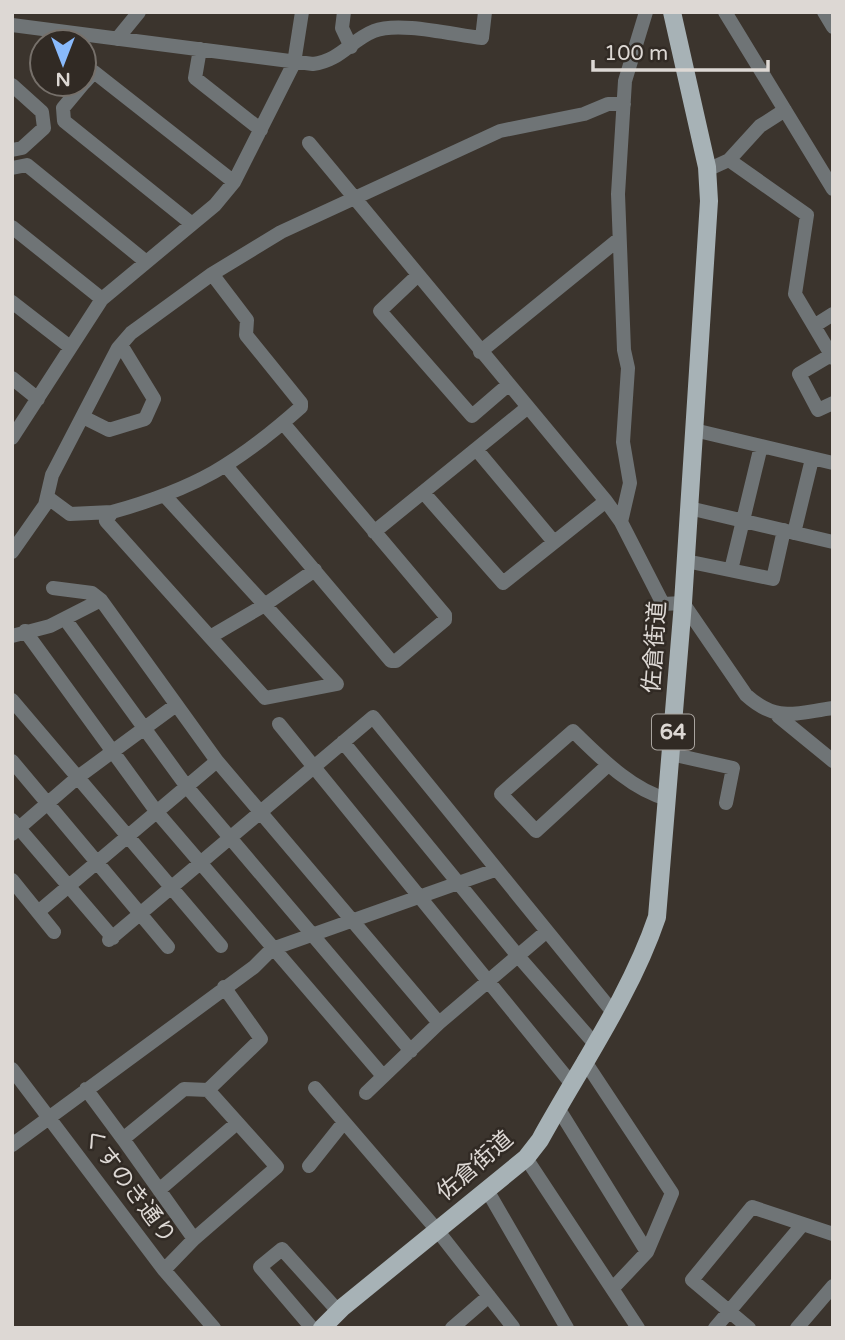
<svg xmlns="http://www.w3.org/2000/svg" width="845" height="1340" font-family="'Varela Round','Noto Sans JP',sans-serif">
<style>
.lines{fill:none;stroke-linecap:round;stroke-linejoin:round}
.minor{stroke:#6f7476;stroke-width:14}
.major{stroke:#a7b2b6;stroke-width:18}
.labels{text-anchor:middle;dominant-baseline:central;stroke-width:5;stroke-linejoin:round;paint-order:stroke}
.shield{fill:#312a24;stroke:#a9a49f;stroke-width:2}
.shield-label{font-size:21px;font-weight:bold;fill:#ddd8d4}
.street-label{font-size:23px;fill:#ddd8d4;stroke:#312a24}
</style>
<rect width="100%" height="100%" fill="#3b342d"/>
<g class="lines">
<!-- minor -->
<path class="minor" d="M344 12 342 28 351 47
M725 12 833 189
M824 12 833 27
M12 25 313 64C340 61 351 40 374 31 399 21 454 35 482 38L485 12
M117 39 139 12
M200 49 195 78 261 130
M84 83 94 72 234 182
M83 84 63 108 64 121 192 224
M12 85 42 112 44 128 22 148 12 150
M309 143 606 501 621 522 663 604 683 603 746 695C777 723 795 713 833 708
M729 160 807 215 795 294 833 358
M12 168 27 165 145 261
M707 170 729 160 760 126 785 110
M12 227 102 299
M212 274 247 320 246 335 301 403V407C237 464 195 489 112 512L106 521 210 637 263 606 315 570
M417 276 380 311 472 416 509 384
M12 302 70 347
M814 326 833 314
M480 352 619 239
M831 355 799 374 818 410 833 403
M12 378 38 399
M83 417 109 430 145 419 154 399 121 345
M694 430 833 463
M12 438 102 299 215 205 234 182 294 63 302 12
M476 449 554 542
M227 467 391 661H396L445 620V615L283 423
M423 492 503 583 606 501
M47 497 70 514 112 512
M166 497 337 684 265 698 210 637
M689 508 833 542
M621 522 630 483 623 442 628 368 624 350 618 194 625 81 646 12
M374 532 528 407
M794 533 812 459
M12 552 45 505 52 475 118 348 131 333 212 274 281 232 500 131 584 114 608 104H624
M686 561 773 579 784 530
M731 570 761 446
M101 600 217 761 439 1023
M65 619 187 787 411 1051
M25 631 156 811 383 1076
M12 636 50 626 101 600 92 593 53 588
M12 700 221 946
M778 716 833 761
M279 724 571 1083
M343 742 518 956 594 1043
M671 754 733 768 726 803
M12 761 168 947
M608 765 536 831 501 794 573 731C600 757 630 789 667 799
M12 820 113 938
M12 834 78 777 176 705
M12 880 54 932
M38 912 217 761
M109 940 373 717 612 1011
M584 1060 672 1193 647 1252 614 1287
M12 1069 164 1270 214 1328
M315 1088 437 1230 513 1327
M86 1089 123 1139 184 1089 208 1090
M366 1093 439 1023 547 931
M558 1108 647 1252
M123 1139 194 1239
M12 1145 254 967 272 949 495 870
M526 1158 638 1328
M309 1166 344 1122
M159 1190 237 1123
M487 1190 567 1328
M164 1270 194 1239 277 1167 208 1090 261 1039 224 987
M312 1328 260 1267 282 1249 338 1311
M452 1328 489 1296
M715 1328 803 1224
M749 1328 692 1280 752 1207 833 1234
M797 1328 833 1286"/>
<!-- major -->
<path class="major" d="M322 1328 343 1307 526 1158 540 1140C579 1069 631 994 657 917L683 603 709 201 707 167 672 12"/>
</g>
<g class="labels">
<!-- shield labels -->
<rect class="shield" x="652" y="714.5" width="42" height="35" rx="5"/>
<g class="shield-label">
<text x="673" y="732">64</text>
</g>
<!-- street labels -->
<g class="street-label">
<text transform="translate(655 647) rotate(-86)">佐倉街道</text>
<text transform="translate(475 1166) rotate(-41)">佐倉街道</text>
<text transform="translate(129 1186) rotate(53)">くすのき通り</text>
</g>
</g>
<!-- border -->
<rect width="845" height="1340" fill="none" stroke="#ddd8d4" stroke-width="28"/>
<!-- north arrow -->
<g transform="translate(63 63) rotate(180)"><circle r="33" fill="#312a24" stroke="#76706a" stroke-width="2"/>
<path d="M0-5L12 26L0 18L-12 26Z" fill="#89bafc"/>
<text y="-10" font-size="19" font-weight="bold" text-anchor="middle" fill="#ddd8d4">N</text>
</g>
<!-- scale -->
<path d="M593 60v10h175v-10" fill="none" stroke="#ddd8d4" stroke-width="3.5"/>
<text x="604" y="60" font-size="21" fill="#ddd8d4" stroke="#312a24" stroke-width="5" paint-order="stroke">100 m</text>
</svg>
